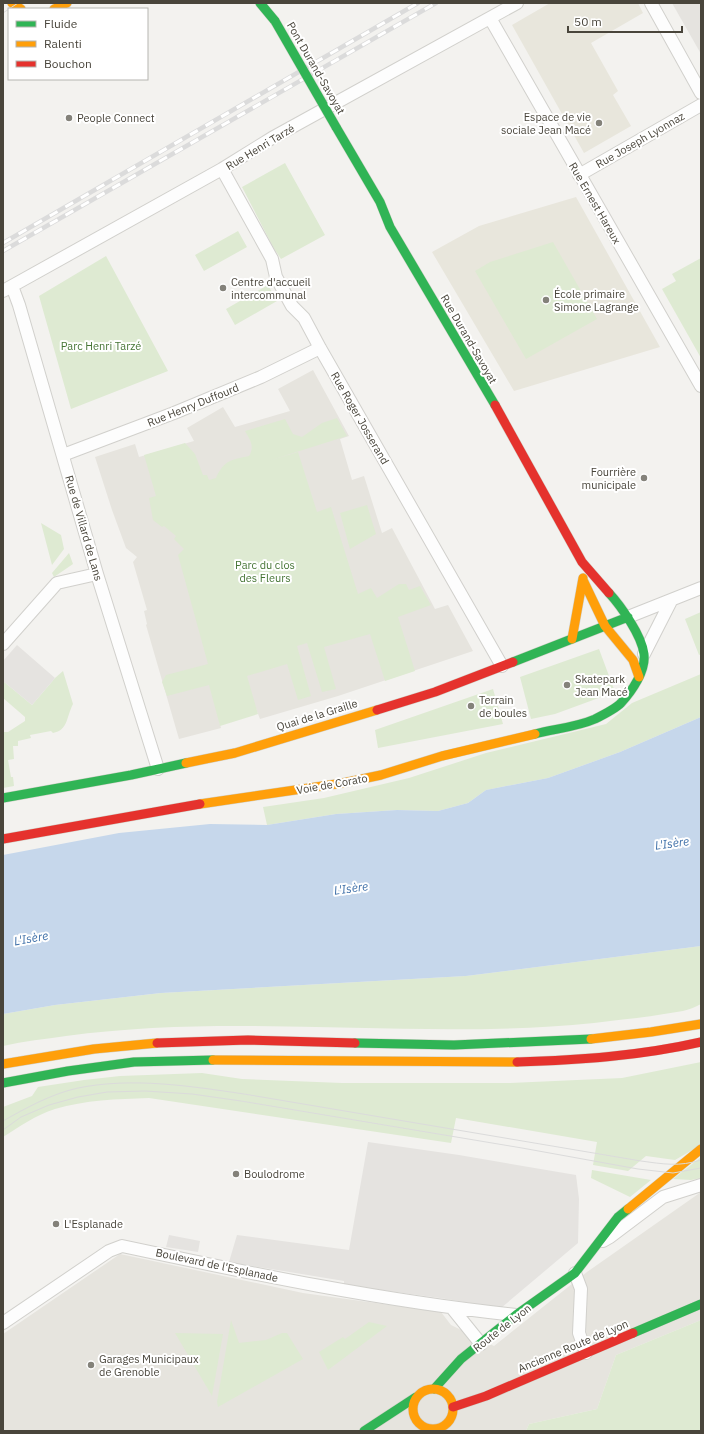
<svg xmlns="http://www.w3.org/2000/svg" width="704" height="1434" font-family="'IBM Plex Sans',sans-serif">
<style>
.residential{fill:#e6e4de}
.industrial{fill:#e5e3df}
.education{fill:#e8e6dc}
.green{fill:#deead2}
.parking{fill:#e5e3e0}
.water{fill:#c6d7eb}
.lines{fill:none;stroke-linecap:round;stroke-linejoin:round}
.street-casing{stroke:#d1d0cc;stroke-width:14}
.fast-casing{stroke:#d1d0c7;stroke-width:10}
.slow-casing{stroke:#d1d0c7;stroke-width:10}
.jam-casing{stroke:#d1d0c7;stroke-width:10}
.street{stroke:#fdfdfd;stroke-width:12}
.fast{stroke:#30b455;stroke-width:9}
.slow{stroke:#ff9f0a;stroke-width:9}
.jam{stroke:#e5322d;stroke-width:9}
.tram{stroke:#dbdbdb;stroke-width:1}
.rail-casing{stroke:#dbdbdb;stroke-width:4.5}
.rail{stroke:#fff;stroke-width:3;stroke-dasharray:9;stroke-linecap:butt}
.fast-bridge-casing{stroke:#d1d0c7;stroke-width:10;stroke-linecap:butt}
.fast-bridge{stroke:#30b455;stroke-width:9}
.poi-dot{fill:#84827a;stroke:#fff;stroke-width:1.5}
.labels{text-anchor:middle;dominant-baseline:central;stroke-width:4;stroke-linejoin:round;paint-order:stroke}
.street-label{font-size:11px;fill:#49453b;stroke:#fff}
.poi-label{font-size:11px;fill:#49453b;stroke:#fff;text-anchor:start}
.park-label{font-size:11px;fill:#457434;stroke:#fff}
.water-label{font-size:12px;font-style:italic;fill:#4071a9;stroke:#fff}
</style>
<rect width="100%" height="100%" fill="#f3f2ef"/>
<!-- residential -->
<path class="residential" d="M313 370 349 436 340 439 352 480 364 476 382 533 392 528 435 609 448 605 473 651 338 696 260 719 255 706 218 716 221 728 179 739 146 625 147 624 144 611 147 610 133 562 137 557 126 548 112 510 95 457 135 444 139 457 194 441 187 428 223 407 235 427 290 411 278 389Z
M701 1192V1320L616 1355 597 1409 529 1424 526 1431H3V1334L120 1254 303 1293 441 1312 451 1325 494 1346 587 1272Z"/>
<!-- industrial -->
<path class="industrial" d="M672 3H701V54Z"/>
<!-- education -->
<path class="education" d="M550 3H638L643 13 591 43 618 91 613 95 631 126 584 153 512 25Z
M576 197 660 347 514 391 432 252 479 226Z"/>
<!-- green -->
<path class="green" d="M285 163 325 235 281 259 273 247 242 187Z
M238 231 247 247 204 271 195 255Z
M553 242 597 319 526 359 475 271 490 262Z
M106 256 168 371 71 409 39 296Z
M701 258V358L662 289 676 281 672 274Z
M268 285 277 301 235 325 226 309Z
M337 418 347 436 268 461 298 452 317 512 331 507 358 594 371 588 377 598 399 584H406L409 590 420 586 431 605 398 617 415 671 385 681 370 634 324 647 336 689 322 692 307 643 297 646 311 696 298 700 287 664 247 676 258 714 220 726 209 685 167 696 162 682 166 675 208 664 178 555 184 549 174 539 176 536 164 526 162 527 153 520 149 498 156 496 144 455 185 443 195 454 203 475H207L209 480 216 478C224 460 231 460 249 456 255 446 250 440 245 431L285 419 293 434 302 437 322 423Z
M367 505 376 534 350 549 340 513Z
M41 523 61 535 64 549 52 565Z
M69 553 73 564 54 577 52 573Z
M701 612V654L699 655 685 619Z
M599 649 615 692 555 714 531 719 520 677Z
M63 671 73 704C66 718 68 730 53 733L51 731 30 735 31 738 18 741V746H13L14 759 8 760 11 777H13L14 786 3 788V732H8L25 721V717L3 698V681L32 705 55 678Z
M701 674V717L620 752 548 778 486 790 468 803 438 811 397 810 336 814 267 825 263 807 324 798 409 778 486 753 606 724 632 703Z
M493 689 503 724 378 748 375 730Z
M701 946V1004C689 1011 677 1012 664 1014 641 1018 617 1020 594 1023 418 1041 241 1012 66 1036 45 1039 24 1041 3 1046V1014L55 1005 161 993 466 976Z
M701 1062V1145L675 1160 646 1156 628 1171 593 1165 597 1142 456 1118 451 1143 149 1098C117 1099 85 1100 55 1109 36 1115 19 1127 3 1137V1107L32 1096 38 1087 84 1080 120 1076 202 1073 242 1079 342 1083H510L622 1078Z
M701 1157V1178L691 1180 673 1179Z
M592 1170 651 1180 630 1197 591 1178Z
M231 1320 239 1343 266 1340 282 1333H287L303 1359 218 1407 217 1402Z
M701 1320V1431H526L529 1424 597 1409 616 1355Z
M369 1322 387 1326 328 1370 319 1352 343 1337 345 1339Z
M175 1333 223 1334 212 1396Z"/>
<!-- parking -->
<path class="parking" d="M17 645 55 678 32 705 3 681V661Z
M368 1142 459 1155 576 1175 579 1199 578 1243 501 1308 440 1298 344 1285V1281L229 1262 237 1235 349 1250Z
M169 1235 200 1241 198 1252 166 1247Z"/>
<!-- water -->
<path class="water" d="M701 717V946L466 976 161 993 55 1005 3 1014V855L119 833 210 824 267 825 336 814 397 810 438 811 468 803 486 790 548 778 620 752Z"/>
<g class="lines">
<defs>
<path id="street" d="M651 3 701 93
M490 18 701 386
M222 169 272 259 276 277 292 306 304 318 320 348 502 666
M579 175 701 105
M12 286 19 305 97 574 158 769
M3 291 222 169 272 138 517 3
M63 455 174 413 261 377 320 348
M628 617 701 588
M3 644 57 583 97 574
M644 654 671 601
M603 1241 610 1237 663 1197 701 1185
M575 1273 581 1289 579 1333 586 1353
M452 1308 481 1344
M3 1323 109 1251 122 1246C253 1274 383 1301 516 1315"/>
<path id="fast" d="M260 3 275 21
M336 127 380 202 390 227 495 405
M513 662 628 617
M535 734C554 729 577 727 595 719 601 716 616 708 621 703 632 691 646 671 644 654 642 636 621 606 609 593
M3 798 131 775 186 763
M355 1043 454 1045 591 1039
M3 1083 68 1071 134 1062 213 1060
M633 1333 701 1304
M434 1389 461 1359 516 1315 575 1273 618 1217 628 1209
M364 1431 416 1397"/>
<path id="slow" d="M12 3 21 9
M54 9 67 3
M583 580 605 626 633 660 639 677
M572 639 583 578
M186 763 235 753 377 710
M200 804 343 783 381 775 442 756 535 734
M591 1039 651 1032 701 1024
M213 1060 517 1062
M3 1064 94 1049 157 1043
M628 1209 701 1149
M413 1409a20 20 0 1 1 40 0a20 20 0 1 1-40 0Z"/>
<path id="jam" d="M495 405 582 562 609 593
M377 710 435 692 513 662
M3 839 200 804
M157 1043 248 1040 355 1043
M517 1062C579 1060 640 1056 701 1042
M453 1407 486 1396 633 1333"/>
</defs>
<!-- street casing -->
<use href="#street" class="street-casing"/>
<!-- fast casing -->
<use href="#fast" class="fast-casing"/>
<!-- slow casing -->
<use href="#slow" class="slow-casing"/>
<!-- jam casing -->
<use href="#jam" class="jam-casing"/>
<!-- street -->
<use href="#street" class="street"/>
<!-- fast -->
<use href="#fast" class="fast"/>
<!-- slow -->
<use href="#slow" class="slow"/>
<!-- jam -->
<use href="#jam" class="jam"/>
<!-- tram -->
<path class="tram" d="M3 4 4 3
M3 13 18 3
M3 1121C26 1108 51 1094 78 1088 132 1077 190 1086 244 1094L641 1161C663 1164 679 1167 701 1160
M3 1130 21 1117 49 1105 78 1097 107 1092 145 1091 192 1094 241 1101 522 1148 638 1169 673 1173 701 1168"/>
<defs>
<path id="rail" d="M3 243 418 3
M3 251 436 3"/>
</defs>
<!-- rail casing -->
<use href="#rail" class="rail-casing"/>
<!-- rail -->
<use href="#rail" class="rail"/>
<defs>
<path id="fast-bridge" d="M275 21 336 127"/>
</defs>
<!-- fast-bridge casing -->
<use href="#fast-bridge" class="fast-bridge-casing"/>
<!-- fast-bridge -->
<use href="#fast-bridge" class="fast-bridge"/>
</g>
<!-- markers -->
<g class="poi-dot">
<circle cx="69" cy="118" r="4"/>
<circle cx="599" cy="123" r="4"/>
<circle cx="223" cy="288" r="4"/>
<circle cx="546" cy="300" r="4"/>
<circle cx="644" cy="478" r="4"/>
<circle cx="567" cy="685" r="4"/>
<circle cx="471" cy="706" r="4"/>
<circle cx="236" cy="1174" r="4"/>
<circle cx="56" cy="1224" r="4"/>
<circle cx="91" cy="1365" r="4"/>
</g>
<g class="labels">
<!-- street labels -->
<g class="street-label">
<text transform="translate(316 68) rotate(60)">Pont Durand-Savoyat</text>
<text transform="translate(640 140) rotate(-30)">Rue Joseph Lyonnaz</text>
<text transform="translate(260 147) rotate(-31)">Rue Henri Tarzé</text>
<text transform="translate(595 203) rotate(60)">Rue Ernest Hareux</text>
<text transform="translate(469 339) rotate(60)">Rue Durand-Savoyat</text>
<text transform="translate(193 405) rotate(-22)">Rue Henry Duffourd</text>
<text transform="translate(360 418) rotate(60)">Rue Roger Josserand</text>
<text transform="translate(84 528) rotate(74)">Rue de Villard de Lans</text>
<text transform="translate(317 715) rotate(-17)">Quai de la Graille</text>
<text transform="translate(332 784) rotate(-10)">Voie de Corato</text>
<text transform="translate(217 1265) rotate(12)">Boulevard de l'Esplanade</text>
<text transform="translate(502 1328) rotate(-38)">Route de Lyon</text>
<text transform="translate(573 1346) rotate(-23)">Ancienne Route de Lyon</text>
</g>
<!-- poi labels -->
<g class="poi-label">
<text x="591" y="117" text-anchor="end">Espace de vie<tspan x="591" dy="13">sociale Jean Macé</tspan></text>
<text x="77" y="118">People Connect</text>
<text x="231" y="282">Centre d'accueil<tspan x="231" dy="13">intercommunal</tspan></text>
<text x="554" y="294">École primaire<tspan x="554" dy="13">Simone Lagrange</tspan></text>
<text x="636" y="472" text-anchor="end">Fourrière<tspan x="636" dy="13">municipale</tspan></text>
<text x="575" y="679">Skatepark<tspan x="575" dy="13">Jean Macé</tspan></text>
<text x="479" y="700">Terrain<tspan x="479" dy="13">de boules</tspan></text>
<text x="244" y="1174">Boulodrome</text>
<text x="64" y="1224">L'Esplanade</text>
<text x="99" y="1359">Garages Municipaux<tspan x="99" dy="13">de Grenoble</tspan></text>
</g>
<!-- park labels -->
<g class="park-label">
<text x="101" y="346">Parc Henri Tarzé</text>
<text x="265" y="565">Parc du clos<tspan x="265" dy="13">des Fleurs</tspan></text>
</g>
<!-- water labels -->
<g class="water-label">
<text transform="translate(672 843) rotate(-8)">L'Isère</text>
<text transform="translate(351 888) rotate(-8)">L'Isère</text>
<text transform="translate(31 938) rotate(-10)">L'Isère</text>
</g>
</g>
<!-- border -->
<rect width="704" height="1434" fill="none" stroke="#49453b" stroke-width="8"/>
<!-- legend -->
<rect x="8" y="8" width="140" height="72" fill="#ffffff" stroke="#b6b5b1"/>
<rect x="16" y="21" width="20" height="6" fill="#30b455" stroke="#b6b5b1"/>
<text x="44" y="28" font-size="12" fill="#49453b">Fluide</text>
<rect x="16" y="41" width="20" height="6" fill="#ff9f0a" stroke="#b6b5b1"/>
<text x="44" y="48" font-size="12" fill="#49453b">Ralenti</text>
<rect x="16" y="61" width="20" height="6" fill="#e5322d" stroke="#b6b5b1"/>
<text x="44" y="68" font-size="12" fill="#49453b">Bouchon</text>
<!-- scale -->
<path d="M568 26v6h114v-6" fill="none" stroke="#49453b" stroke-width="2"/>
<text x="574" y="26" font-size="12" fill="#49453b" stroke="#ffffff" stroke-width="3" paint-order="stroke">50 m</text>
</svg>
